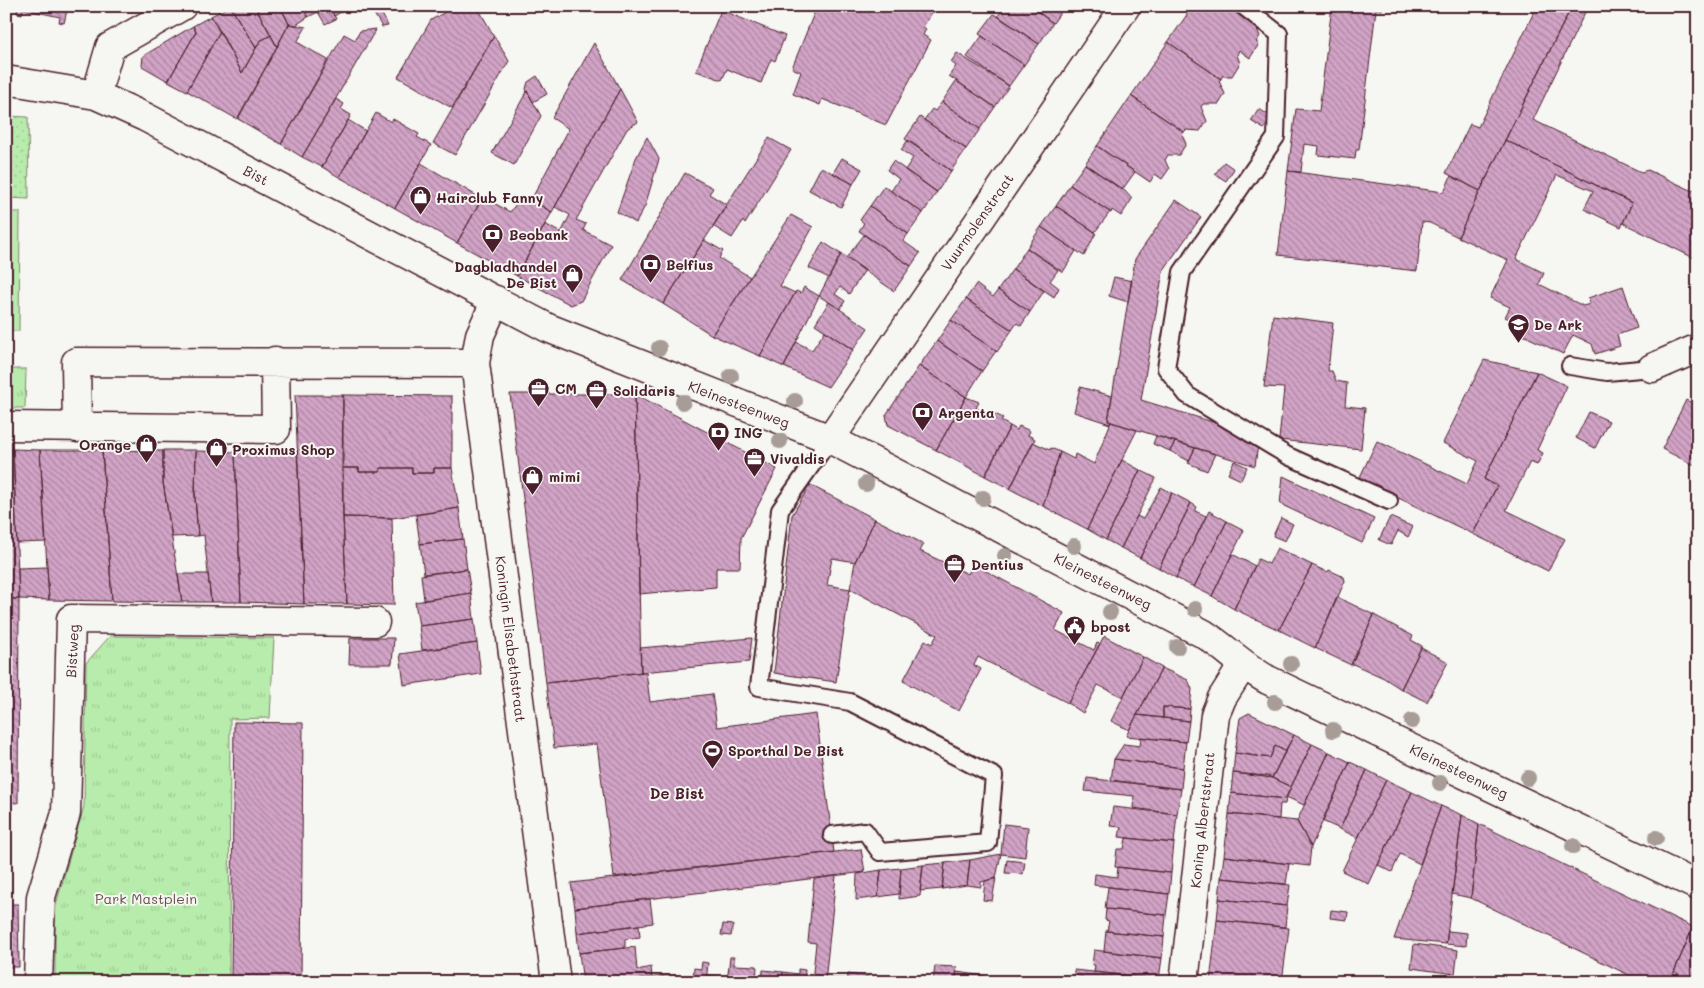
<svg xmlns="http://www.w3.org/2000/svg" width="1704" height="988" font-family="Mali,sans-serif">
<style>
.grass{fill:url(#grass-dots);stroke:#81866c}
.park{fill:url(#park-tufts);stroke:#81866c}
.pitch{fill:#b8ecac;stroke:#81866c}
.building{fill:url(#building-back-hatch);stroke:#4a1f2b}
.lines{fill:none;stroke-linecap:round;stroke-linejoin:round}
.lane-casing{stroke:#4a1f2b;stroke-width:20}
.street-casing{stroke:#4a1f2b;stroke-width:31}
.lane{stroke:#f6f6f2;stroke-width:16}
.street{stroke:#f6f6f2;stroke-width:28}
.tree{fill:#a79c96}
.labels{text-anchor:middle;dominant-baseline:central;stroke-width:4;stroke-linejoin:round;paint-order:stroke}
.street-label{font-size:14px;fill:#4a1f2b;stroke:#f6f6f2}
.poi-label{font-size:14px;font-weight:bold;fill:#4a1f2b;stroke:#f6f6f2;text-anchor:start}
.park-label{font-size:14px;fill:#66524b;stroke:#f6f6f2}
.neighbourhood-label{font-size:15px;font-weight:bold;fill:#4a1f2b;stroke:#f6f6f2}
</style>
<defs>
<pattern id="grass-dots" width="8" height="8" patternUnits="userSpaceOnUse" patternTransform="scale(1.25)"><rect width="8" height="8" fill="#b8ecac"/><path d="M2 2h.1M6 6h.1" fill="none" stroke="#a0ca94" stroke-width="1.8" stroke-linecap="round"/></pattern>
<pattern id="park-tufts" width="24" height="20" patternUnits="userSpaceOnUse" patternTransform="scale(1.25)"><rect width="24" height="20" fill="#b8ecac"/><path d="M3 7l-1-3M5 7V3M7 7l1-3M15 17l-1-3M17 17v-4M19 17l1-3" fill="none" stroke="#a0ca94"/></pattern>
<pattern id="building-back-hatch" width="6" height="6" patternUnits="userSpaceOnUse" patternTransform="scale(1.25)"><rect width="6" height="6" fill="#d1a3c6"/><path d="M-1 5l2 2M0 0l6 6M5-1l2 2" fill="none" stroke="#ac84a1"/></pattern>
</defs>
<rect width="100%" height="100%" fill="#f6f6f2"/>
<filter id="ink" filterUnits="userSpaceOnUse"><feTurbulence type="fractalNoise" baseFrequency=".02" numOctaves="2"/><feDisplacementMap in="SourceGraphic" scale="10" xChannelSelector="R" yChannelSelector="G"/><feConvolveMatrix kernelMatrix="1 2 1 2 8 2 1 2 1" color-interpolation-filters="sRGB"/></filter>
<g filter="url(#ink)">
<!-- grass -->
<path class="grass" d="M6 116 28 117 29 199 6 198Z"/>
<!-- park -->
<path class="park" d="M6 369H26L25 408H6Z
M110 636 274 638 270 718 230 719 229 982H55V908L84 806 86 663Z"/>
<!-- pitch -->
<path class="pitch" d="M6 212H20L19 331H6Z"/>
<!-- building -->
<path class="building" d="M18 6H68L64 23 59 22 60 17 23 9 22 14 17 13Z
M114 6H141L133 11Z
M230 6H255L271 35 260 41 256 48Z
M230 6 256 48 242 73 211 16Z
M255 6H280L289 24 277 47Z
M280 6H302L308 17 296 25 289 24Z
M302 6H329L336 19 325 24 318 12 308 17Z
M329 6H352L334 16Z
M353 6H378L388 26 382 27 370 7 357 13Z
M456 6H477L494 36 452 108 398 77 431 20Z
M817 6H936L923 27 926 29 923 35 931 40 886 125 822 99 820 105 793 94 801 72 792 68Z
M1005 6H1030L1053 23 1039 44 998 16Z
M1030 6H1065L1053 23Z
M1193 6H1232L1258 24 1256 27 1260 36 1256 42 1259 44 1250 58 1239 50 1237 55 1240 63 1232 76H1222L1221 79 1168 42Z
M1332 6H1383L1382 10 1376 9 1359 150H1356L1355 159 1318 155 1319 146 1304 144 1301 172 1288 171 1296 109 1319 111Z
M1537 6H1572L1480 191 1446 173 1470 124 1478 127Z
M1572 6H1588L1533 120 1641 172 1648 170 1693 191 1698 183V260L1623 223 1632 203 1505 140Z
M721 10 785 36 775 61 771 59 761 83 727 69 722 80 696 71Z
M994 14 1039 44 1024 65 979 34Z
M211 16 220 31 187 91 168 81 196 32 193 26Z
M289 24 306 27 297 42 328 60 281 144 238 119Z
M193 26 196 32 168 81 142 66 143 56Z
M376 29 302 157 281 144 344 34 355 40 360 31Z
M220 31 242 73 260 41 271 35 277 47 237 119 187 91Z
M494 36 509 61 455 155 433 143Z
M982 36 1024 65 1009 86 967 57Z
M1168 42 1221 79 1219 81 1225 94 1219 104H1203L1201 107 1207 121 1200 131 1186 130 1184 132 1131 96Z
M594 43 620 89 552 212 531 200 569 129 552 118Z
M957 53 1009 86 995 107 949 76 956 66 951 62Z
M537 76 547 94 533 102 526 89 528 82Z
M956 81 995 107 980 129 942 102Z
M620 89 638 122 627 129 576 220 586 224 583 230 611 245 581 301 571 305 517 276 545 224 561 233 570 215 555 207Z
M527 91 541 116 514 165 492 153Z
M1131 96 1184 132 1182 135 1186 144 1179 155H1168L1165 160 1169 169 1162 179 1155 174 1150 182 1097 146Z
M336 99 344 104 341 109 351 115 322 167 302 157Z
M942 102 980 129 966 149 924 120 932 109 935 111Z
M1259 109 1272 117 1264 129 1251 121Z
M376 113 391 122 393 119 419 134 417 137 431 145 395 208 339 177Z
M920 117 966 149 951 171 905 139Z
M348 120 366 131 339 177 322 167Z
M647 137 659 159 645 206 636 223 617 212 636 158Z
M769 138 791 150 745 224 743 221 732 238 713 226Z
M908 140 951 171 937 192 905 170 913 158 901 150Z
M1505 140 1632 203 1621 227 1584 209 1593 191 1557 175 1516 259 1544 273 1539 284 1583 306 1590 304 1588 298 1623 286 1637 328 1617 335 1620 346 1595 354 1592 344 1573 335 1563 354 1523 335 1529 323 1527 322 1525 326 1505 317 1510 307 1490 298 1508 260 1458 237Z
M1097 146 1135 172 1122 190 1085 164Z
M842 158 862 169 853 184 833 173Z
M893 161 937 192 923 213 891 191 899 179 887 170Z
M1224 162 1234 169 1226 181 1215 174Z
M421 163 482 199 457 243 395 208Z
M1085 164 1125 191 1132 199 1121 216 1112 210 1111 213 1070 185Z
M821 167 853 184 841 207 809 190Z
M1288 171 1444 192 1451 176 1480 191 1458 237 1430 223 1422 222 1417 271 1278 255Z
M685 173 713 188 709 194 727 205 663 304 622 280Z
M1070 185 1110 212 1095 232 1056 206Z
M884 186 923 213 908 234 870 206Z
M483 197 510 212 516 204 531 200 552 212 517 276 457 243Z
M1176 200 1201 217 1163 271 1141 400 1229 427 1258 444 1255 466 1108 421 1135 259Z
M870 206 908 234 903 241 920 253 911 266 859 231 864 223 860 220Z
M1056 206 1096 233 1084 256 1041 227Z
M791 215 813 227 780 286 795 293 760 356 712 335Z
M1041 227 1076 251 1063 272 1027 248Z
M864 235 911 266 894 291 846 258Z
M704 240 723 251 719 258 750 277 712 335 663 304Z
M823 242 841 254 829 278 809 268Z
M1027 248 1058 270 1050 281 1059 288 1054 297 1013 269Z
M841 254 865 270 849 294 840 287 835 294 845 301 840 309 819 296Z
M1013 269 1044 291 1030 312 998 290Z
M1114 277 1132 281 1128 302 1109 296Z
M976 284 993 297 998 290 1030 312 1021 326 1017 323 1012 330 966 299Z
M804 287 819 296 784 367 760 356 795 293 796 291 801 293Z
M966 299 1012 330 997 352 951 320Z
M829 302 868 328 853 350 815 324Z
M1273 315 1333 323 1328 371H1332L1336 381 1347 383 1345 406 1365 408 1361 449 1279 440 1284 388 1264 387Z
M951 320 996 351 982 371 937 341Z
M825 331 853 350 828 387 784 367 796 342 812 350Z
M937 341 982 371 966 397 919 366Z
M1484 360 1537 372 1484 479 1497 486 1473 534 1359 479 1377 441 1467 484 1478 461 1443 443Z
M919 366 966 397 936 450 888 425 886 415Z
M1537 372 1567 386 1537 450 1543 453 1537 465 1530 462 1506 510 1565 539 1548 571 1473 534 1497 486 1484 479Z
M1080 387 1112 396 1108 421 1111 422 1110 424 1074 412Z
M637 393V395L777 469 741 538 740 568H716V587L639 594 635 394Z
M510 394H635L641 672 546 683Z
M295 395H343V517L347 604H304Z
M343 395 452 396V468H434V473H412V468H380V472H359V468H342Z
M966 397 979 402 976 408 987 413 989 411 1003 418 1001 421 1010 426 985 476 936 450Z
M1686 400 1698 406V467L1662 449Z
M1589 412 1609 421 1595 448 1576 438Z
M1111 422 1137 430 1087 529 1043 506 1060 452 1074 459 1075 454 1094 464Z
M1010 426 1017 430 1019 426 1030 431 1028 435 1035 439 1010 489 985 476Z
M1156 436 1175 442 1170 451 1153 444Z
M1033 442 1050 450 1051 448 1060 452 1043 506 1010 489Z
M1175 442 1195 448 1189 461 1170 451Z
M1195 448 1215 454 1207 471 1188 463Z
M6 449H13L19 599H6Z
M13 449 40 450 46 542 17 543Z
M40 450H102L112 601 49 600Z
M102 450 163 451V482L182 602 112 601Z
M163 450H196L195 497 198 536 172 537 163 482Z
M196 451 235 452 241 602H211L204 535 198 536 195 497Z
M297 451 304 604 241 602 235 452Z
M1122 460 1140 470 1106 540 1087 529Z
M1234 461 1247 467 1241 480 1228 474Z
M342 468H359V472H380V468H412V473H434V468H452L459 508 392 518 343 517Z
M1140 470 1156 478 1121 548 1106 540Z
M1283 476 1374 519 1362 543 1280 504Z
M810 485 875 519 855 562 832 558 827 585 850 589 836 682 774 673 792 515Z
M1161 487 1172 493 1140 558 1121 548 1137 516 1143 519Z
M1172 493 1191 503 1159 568 1140 558Z
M1191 503 1197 507 1195 511 1206 516 1176 578 1159 568Z
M459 508 463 539 420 544 416 515Z
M1209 511 1227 521 1194 587 1176 578Z
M343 517 392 518 394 605 347 604Z
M1390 517 1413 527 1408 537 1398 531 1391 545 1379 540Z
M1281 518 1293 524 1285 541 1273 536Z
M875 519 924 544 920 551 968 574 973 564 1064 613 1055 630 1094 650 1097 643 1100 644 1068 703 978 657 974 665 981 669 959 711 903 681 925 640 932 644 937 635 850 589 855 562Z
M1227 521 1244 530 1212 596 1194 587Z
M463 539 467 569 424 574 420 544Z
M1277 548 1312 565 1279 630 1234 609 1258 559 1269 564Z
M1232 554 1255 566 1234 609 1212 596Z
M1312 565 1327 572 1329 570 1344 577 1345 581 1315 648 1279 630Z
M47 567 49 600 19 599 18 568Z
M467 569 471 593 424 600 421 575Z
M178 574H208L211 602H182Z
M471 593 474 619 419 626 415 602Z
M1337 597 1374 615 1351 665 1315 648Z
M6 599H19L18 803 6 802Z
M1374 615 1413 636 1411 640 1422 646 1401 689 1384 678 1353 664 1351 665Z
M474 619 477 643 422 650 419 626Z
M1104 636 1143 657 1123 697 1098 685 1083 713 1068 703Z
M350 638H394L392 664H349Z
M752 638 749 662 641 672 640 648Z
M477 643 481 674 404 685 400 654Z
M1421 648 1448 662 1427 702 1401 689Z
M1143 657 1162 668 1129 730 1111 721Z
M1162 668 1188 680 1192 689 1190 709 1163 707V718L1137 715Z
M646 672 650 702 712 694 717 727 816 714 834 852 614 877 597 744 554 748 546 683Z
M1163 707 1190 709 1189 721 1163 718Z
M1249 713 1294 735 1285 751 1275 746 1270 758 1235 753 1240 718Z
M1137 715 1189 721 1186 742 1126 736Z
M234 722 303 723 301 982H231Z
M1294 735 1312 744 1291 787 1272 778Z
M1141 737 1186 742 1183 768 1114 759 1124 744 1140 746Z
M1312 744 1329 752 1304 805 1286 797Z
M1275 746 1285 751 1272 778 1233 773 1235 753 1270 758Z
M1329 752 1350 762 1311 847 1297 821Z
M1114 759 1183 768 1181 789 1111 780Z
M1350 762 1367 770 1340 829 1322 821Z
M1367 770 1386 780 1358 838 1340 829Z
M1233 773 1268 776 1291 787 1286 799 1231 793Z
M1087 778 1181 789 1177 814 1133 808 1134 796 1085 791Z
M1386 780 1412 792 1369 884 1342 871Z
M1412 792 1441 806 1420 864 1400 854 1392 872 1378 865Z
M1231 793 1286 799 1285 804H1280L1279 819 1229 814Z
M1441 806 1462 815 1446 944 1394 939Z
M1113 807 1177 814 1174 843 1119 837 1121 827 1110 826Z
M1229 814 1297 821 1311 847 1309 866 1224 856Z
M1462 815 1479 824 1471 898 1452 894Z
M1004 824 1028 827 1025 857 1001 854Z
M1479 824 1693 927 1670 982H1643L1471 898Z
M1126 838 1174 843 1171 873 1115 867 1117 849H1124Z
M861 849 865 872 575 908 571 883Z
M1001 854 996 878 981 882V887L967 885 970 860Z
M1224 856 1289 864 1286 884 1221 878Z
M970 860 967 885 942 889 945 863Z
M1007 860 1025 862 1023 874 1005 873Z
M945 863 942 889 920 891 923 865Z
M923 865 920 896 899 899 901 868Z
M1118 867 1171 873 1169 894 1094 885 1095 874 1117 877Z
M901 868 899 894 878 897 881 870Z
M881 870 878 897 856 900 857 874Z
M836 876 825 982H812L816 943 808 942 814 879Z
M996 878 992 901 983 900 985 881Z
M1221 878 1290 885 1287 906 1219 899Z
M1108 887 1169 894 1166 915 1105 909Z
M650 899 653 923 577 933 575 908Z
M1219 899 1287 906 1285 927 1217 920Z
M6 904H18L19 967H6Z
M1106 909 1166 915 1164 937 1107 931 1109 921 1105 920Z
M1331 910 1348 912 1347 920 1330 918Z
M1217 920 1289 928 1282 982H1210Z
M723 924 733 925 731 936 721 935Z
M639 925 640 937 625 939V948L579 953 577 933Z
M1693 927 1698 929V982H1689L1690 980 1674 972Z
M1106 931 1164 937 1162 958 1104 951Z
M1448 931 1467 933 1466 946 1446 944Z
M1414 944 1458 950 1455 974 1411 968Z
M635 947 637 970 651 967 652 977 622 982H583L579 953Z
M1094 950 1162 958 1159 979 1094 972 1095 965H1092Z
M730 957H734V965L757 966 756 982H727Z
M702 962 708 963 706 982H684L685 975 693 976 694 968 701 969Z
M935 966 957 967 955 982H933Z
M798 969 805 970 804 982H782L783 972 798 974Z
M763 970 783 972 782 982H762Z
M1074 970 1159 979V982H1082L1083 977 1074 975Z
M957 972 985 976 984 982H955Z
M848 974 869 977 868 982H847Z
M707 975 727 977V982H706Z
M663 976H677L676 979H684V982H663Z
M663 976V982H641V979Z
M825 978 847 979V982H825Z"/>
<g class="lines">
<defs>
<path id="lane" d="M1243 6 1279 34 1276 137 1182 272 1166 368 1187 395 1288 456 1389 501
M1570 366 1607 372 1652 368
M830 439 780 510 759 687 850 702 994 776 988 843 880 852 865 831 832 835"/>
<path id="street" d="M6 80 96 95 145 117 548 328 830 439 1204 634C1226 648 1244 667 1268 680L1698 886
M96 95 110 47 182 6
M496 300 480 335 475 363 556 982
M1652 368 1698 348
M6 426 276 429 275 361
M77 428 76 362 475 363
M830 439 1126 6
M38 982 41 897 66 813 71 619 375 622
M1184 982 1215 715 1222 698 1243 665"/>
</defs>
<!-- lane casing -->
<use href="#lane" class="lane-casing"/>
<!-- street casing -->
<use href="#street" class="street-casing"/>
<!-- lane -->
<use href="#lane" class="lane"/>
<!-- street -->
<use href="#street" class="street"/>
</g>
<!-- trees -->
<g class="tree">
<circle cx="659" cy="348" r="8"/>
<circle cx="731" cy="376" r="8"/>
<circle cx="795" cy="401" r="8"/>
<circle cx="683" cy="402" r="8"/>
<circle cx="780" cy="441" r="8"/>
<circle cx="866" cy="484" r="8"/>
<circle cx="983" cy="498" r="8"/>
<circle cx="1074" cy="546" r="8"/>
<circle cx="1005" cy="556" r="8"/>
<circle cx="1195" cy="609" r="8"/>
<circle cx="1110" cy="612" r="8"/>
<circle cx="1177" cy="647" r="8"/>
<circle cx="1291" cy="664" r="8"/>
<circle cx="1275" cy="702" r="8"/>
<circle cx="1412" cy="721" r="8"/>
<circle cx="1333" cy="730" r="8"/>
<circle cx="1528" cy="778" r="8"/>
<circle cx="1440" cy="783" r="8"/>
<circle cx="1656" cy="838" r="8"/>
<circle cx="1573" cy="846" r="8"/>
</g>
</g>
<!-- icons -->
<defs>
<symbol id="shop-pin" viewBox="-11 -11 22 30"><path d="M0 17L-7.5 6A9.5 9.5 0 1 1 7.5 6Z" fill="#4a1f2b" stroke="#f6f6f2"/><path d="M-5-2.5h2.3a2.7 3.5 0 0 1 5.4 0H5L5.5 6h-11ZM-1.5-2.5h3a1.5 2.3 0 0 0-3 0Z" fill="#fff"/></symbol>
<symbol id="bank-pin" viewBox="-11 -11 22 30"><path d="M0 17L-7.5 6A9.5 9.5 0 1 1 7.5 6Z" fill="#4a1f2b" stroke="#f6f6f2"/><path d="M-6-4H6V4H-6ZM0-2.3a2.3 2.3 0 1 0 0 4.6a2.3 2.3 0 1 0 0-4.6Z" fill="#fff"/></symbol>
<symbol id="school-pin" viewBox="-11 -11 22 30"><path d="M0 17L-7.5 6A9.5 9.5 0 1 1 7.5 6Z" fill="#4a1f2b" stroke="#f6f6f2"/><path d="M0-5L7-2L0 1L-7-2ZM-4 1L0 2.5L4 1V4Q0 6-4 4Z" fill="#fff"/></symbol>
<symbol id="office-pin" viewBox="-11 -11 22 30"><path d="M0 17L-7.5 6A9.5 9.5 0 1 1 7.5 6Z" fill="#4a1f2b" stroke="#f6f6f2"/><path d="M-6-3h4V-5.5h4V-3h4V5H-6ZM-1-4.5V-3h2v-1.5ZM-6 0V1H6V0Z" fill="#fff"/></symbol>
<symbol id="civic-pin" viewBox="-11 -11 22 30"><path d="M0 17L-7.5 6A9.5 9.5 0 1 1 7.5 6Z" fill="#4a1f2b" stroke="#f6f6f2"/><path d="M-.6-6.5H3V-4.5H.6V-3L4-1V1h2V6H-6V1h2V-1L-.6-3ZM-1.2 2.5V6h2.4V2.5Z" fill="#fff"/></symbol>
<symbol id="stadium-pin" viewBox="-11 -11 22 30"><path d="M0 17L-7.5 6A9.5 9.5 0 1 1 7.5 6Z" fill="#4a1f2b" stroke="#f6f6f2"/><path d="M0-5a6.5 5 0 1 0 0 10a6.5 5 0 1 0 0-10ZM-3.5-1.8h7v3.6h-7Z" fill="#fff"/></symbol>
</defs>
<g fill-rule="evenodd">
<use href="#shop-pin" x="408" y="184" width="25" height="34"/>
<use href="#bank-pin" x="480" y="222" width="25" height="34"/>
<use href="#bank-pin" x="638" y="252" width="25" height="34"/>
<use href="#shop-pin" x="560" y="262" width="25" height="34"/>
<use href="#school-pin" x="1506" y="312" width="25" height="34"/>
<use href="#office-pin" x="526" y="376" width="25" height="34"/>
<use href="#office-pin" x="584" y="378" width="25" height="34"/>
<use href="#bank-pin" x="910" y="400" width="25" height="34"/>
<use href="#bank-pin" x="706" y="420" width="25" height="34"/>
<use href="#shop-pin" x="134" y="432" width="25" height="34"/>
<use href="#shop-pin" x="204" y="436" width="25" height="34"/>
<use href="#office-pin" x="742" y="446" width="25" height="34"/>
<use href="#shop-pin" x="520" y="464" width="25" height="34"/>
<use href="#office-pin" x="942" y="552" width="25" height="34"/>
<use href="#civic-pin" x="1062" y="614" width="25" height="34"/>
<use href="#stadium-pin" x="700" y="738" width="25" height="34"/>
</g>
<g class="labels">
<!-- street labels -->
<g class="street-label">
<text transform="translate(256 175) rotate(28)">Bist</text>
<text transform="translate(977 222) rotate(-55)">Vuurmolenstraat</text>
<text transform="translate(739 404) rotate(21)">Kleinesteenweg</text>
<text transform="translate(1103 581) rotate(27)">Kleinesteenweg</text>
<text transform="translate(511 639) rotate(83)">Koningin Elisabethstraat</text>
<text transform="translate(72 651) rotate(-87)">Bistweg</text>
<text transform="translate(1459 771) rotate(26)">Kleinesteenweg</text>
<text transform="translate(1202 820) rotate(-84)">Koning Albertstraat</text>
</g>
<!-- poi labels -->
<g class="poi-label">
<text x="436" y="197">Hairclub Fanny</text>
<text x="509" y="234">Beobank</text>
<text x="666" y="264">Belfius</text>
<text x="557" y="266" text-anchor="end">Dagbladhandel<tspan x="557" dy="16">De Bist</tspan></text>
<text x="1534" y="324">De Ark</text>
<text x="555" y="388">CM</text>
<text x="613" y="390">Solidaris</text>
<text x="938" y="412">Argenta</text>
<text x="734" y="432">ING</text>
<text x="131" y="444" text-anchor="end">Orange</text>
<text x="232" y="449">Proximus Shop</text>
<text x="770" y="458">Vivaldis</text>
<text x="549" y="476">mimi</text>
<text x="971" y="564">Dentius</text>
<text x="1091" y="626">bpost</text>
<text x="728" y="750">Sporthal De Bist</text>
</g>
<!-- park labels -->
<g class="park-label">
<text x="146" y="898">Park Mastplein</text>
</g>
<!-- neighbourhood labels -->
<g class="neighbourhood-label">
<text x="677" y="793">De Bist</text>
</g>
</g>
<!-- margin -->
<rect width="1704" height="988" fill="none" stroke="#f6f6f2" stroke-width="25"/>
<rect x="12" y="12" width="1679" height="963" fill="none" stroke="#4a1f2b" stroke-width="2" filter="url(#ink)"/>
</svg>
